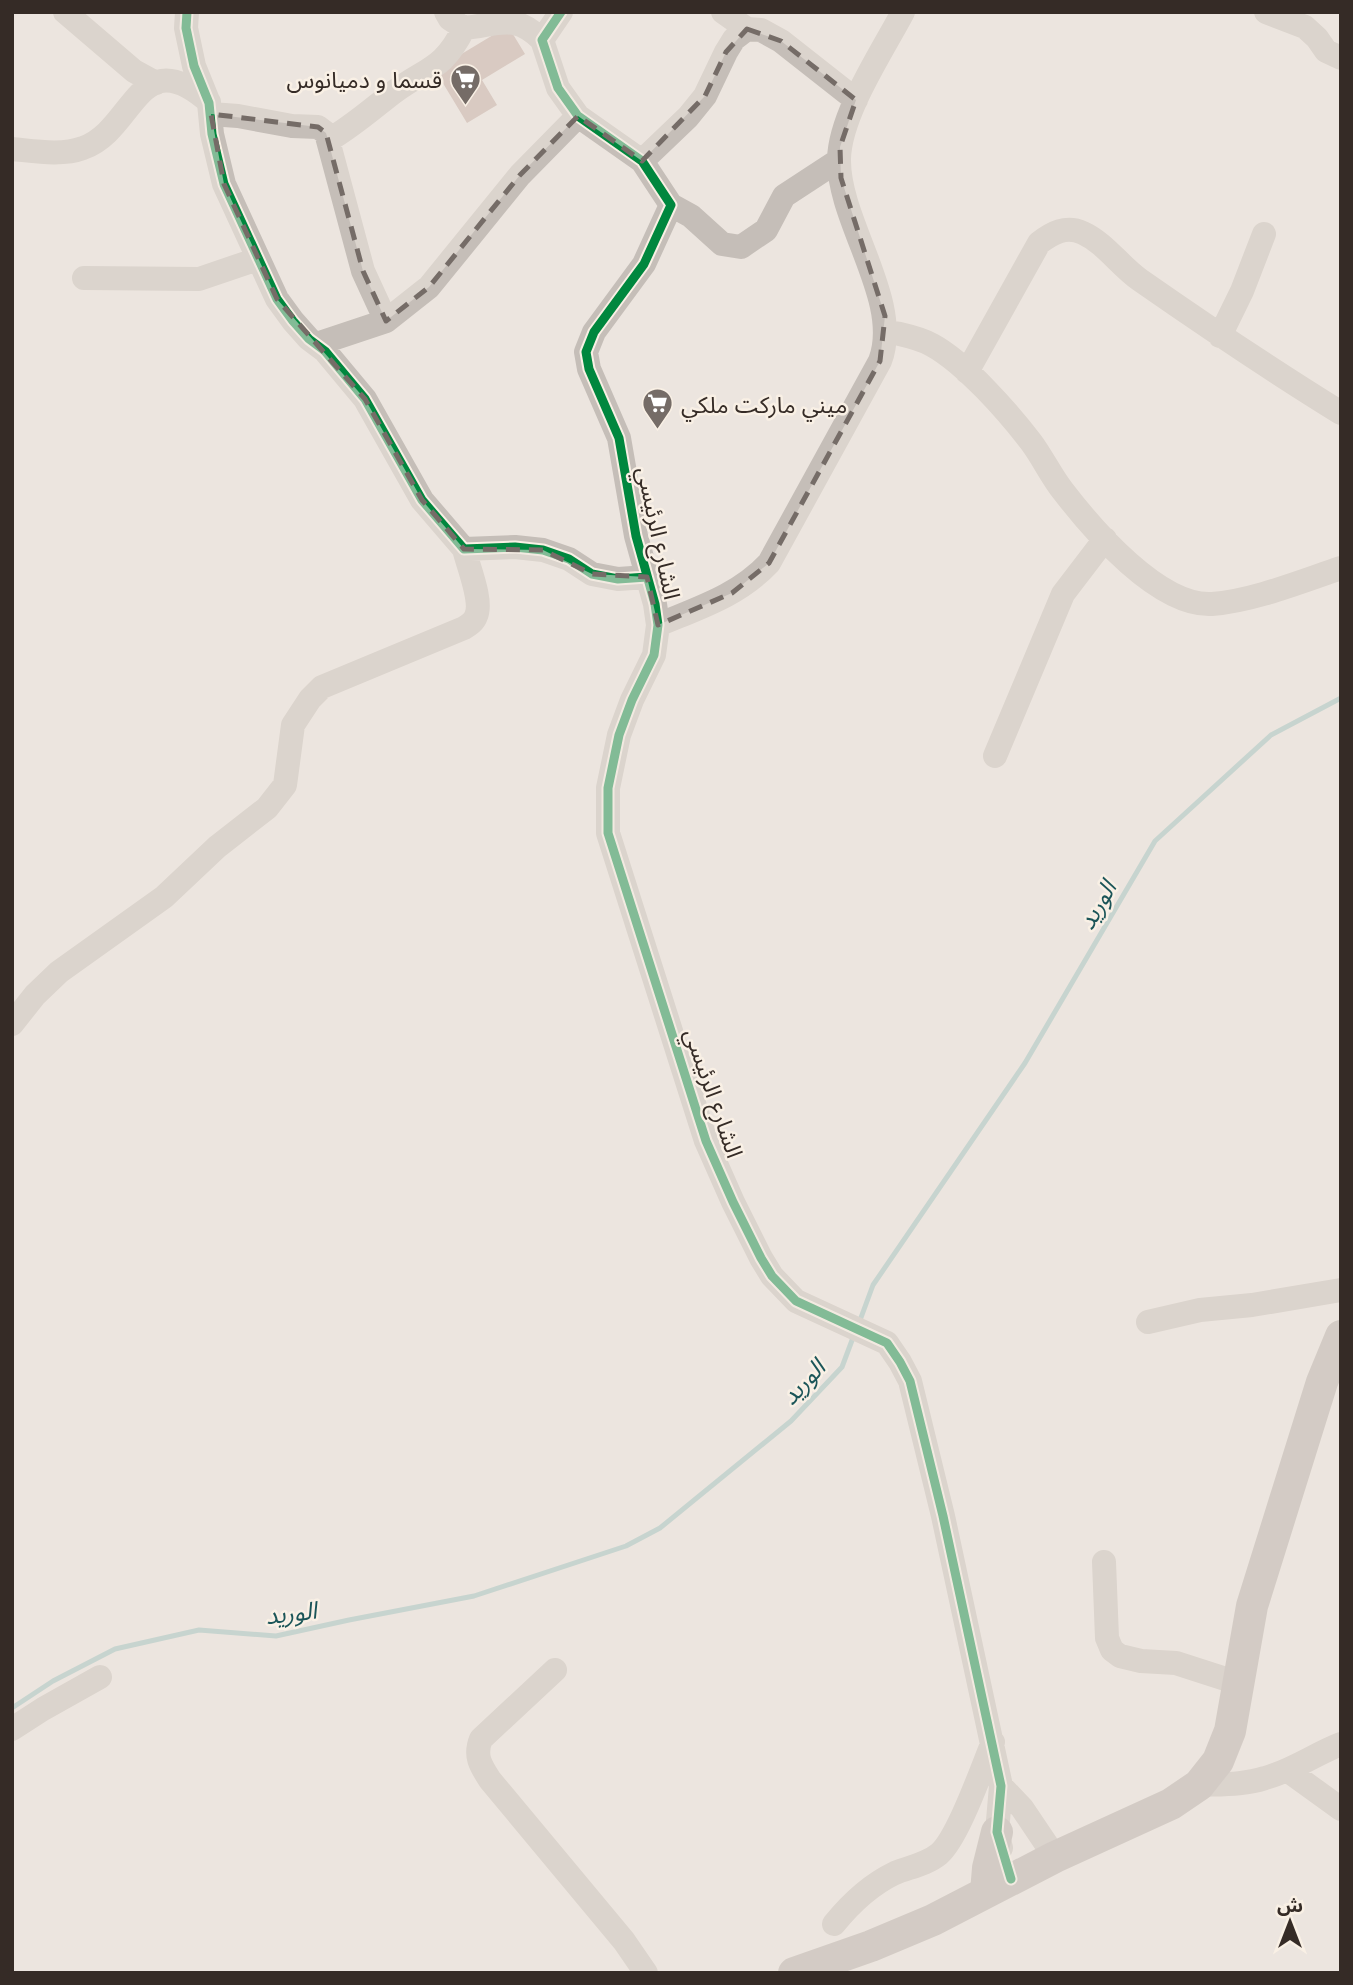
<svg xmlns="http://www.w3.org/2000/svg" width="1353" height="1985" font-family="'PT Sans','Noto Sans Arabic',sans-serif">
<style>
.lines{fill:none;stroke-linecap:round;stroke-linejoin:round}
.stream{stroke:#9abfbd;stroke-width:5}
.building{fill:#c0a8a0}
.minor{stroke:#c5beb8;stroke-width:24}
.major{stroke:#b4aca7;stroke-width:32}
.cycleway-casing{stroke:#f9f0e5;stroke-width:13}
.cycleway{stroke:#00873e;stroke-width:9}
.marked{fill:none;stroke:#756c67;stroke-width:5;stroke-dasharray:14 9;stroke-linejoin:round}
.labels{text-anchor:middle;dominant-baseline:central;stroke-width:5;stroke-linejoin:round;paint-order:stroke}
.poi-label{font-size:23px;fill:#352b26;stroke:#f9f0e5;text-anchor:end}
.street-label{font-size:23px;fill:#352b26;stroke:#f9f0e5}
.water-label{font-size:24px;font-style:italic;fill:#1b5558;stroke:#f9f0e5}
</style>
<rect width="100%" height="100%" fill="#ece5df"/>
<g class="lines">
<!-- stream -->
<path class="stream" d="M859 1323 873 1285 1025 1063 1155 841 1271 735 1341 698
M12 1708 53 1681 115 1649 199 1630 276 1636 349 1620 474 1596 626 1546 660 1528 791 1421 842 1367 854 1335"/>
</g>
<!-- building -->
<path class="building" d="M508 26 525 54 482 80 497 105 467 123 435 70Z"/>
<g class="lines">
<!-- minor -->
<path class="minor" d="M65 12 134 71 156 83
M187 12 186 28 194 66 209 103 212 134 224 184 277 299 293 321 309 339 325 351 365 399 422 500 464 549 515 547 543 550 569 559 592 574 618 579 647 577
M446 12 450 19 464 28C498 25 514 12 542 40
M561 12 542 40 558 88 578 116 642 161 671 205 644 264 594 332 586 352 589 369 619 438 636 536 655 604 658 625 654 655 632 700 619 735 608 788V833L706 1141 733 1202 761 1258 772 1276 796 1301 887 1343 900 1362 910 1381 943 1516 1001 1786 997 1832 1001 1848
M723 12 747 29
M1266 12 1305 27 1317 38 1326 51 1341 58
M211 114 238 116 292 126 318 127 326 133 363 271 386 321 429 287 520 175 578 116
M329 140C353 126 372 109 394 92 428 67 443 70 464 28
M12 149C34 151 62 156 83 148 135 130 138 40 209 102
M642 161 688 117 705 96 726 52 734 39 747 29 761 30 781 41 856 100
M671 205 691 216 722 244 741 247 766 230 784 196 839 160
M84 278 199 279 258 259
M887 331C902 335 918 337 932 345 965 363 1008 412 1031 442 1043 458 1051 476 1063 491 1093 530 1159 607 1212 604 1253 601 1302 581 1341 568
M1220 336 1242 291 1264 234
M317 344 386 321
M967 372 1039 243C1052 233 1066 225 1083 233 1105 243 1120 266 1140 280 1206 326 1273 371 1341 413
M658 625C698 608 738 596 769 563L880 361C903 301 838 222 839 159 840 114 882 52 903 12
M995 756 1063 594 1105 539
M12 1024 35 995 59 972 164 897 217 847 267 808 285 785 293 725 310 699 322 687 464 628C469 625 474 622 476 616 483 601 468 566 464 549
M1148 1322 1200 1310 1252 1305 1341 1290
M1104 1562 1107 1638 1112 1650 1120 1656 1141 1661 1176 1663 1238 1683
M555 1670 481 1739C474 1756 481 1766 490 1780L624 1941 646 1973
M12 1729 43 1709 100 1677
M1287 1770 1341 1809
M1199 1785C1221 1784 1244 1785 1265 1778 1292 1771 1315 1754 1341 1744
M1001 1786 1022 1808 1055 1857
M834 1924C851 1903 870 1885 895 1873 910 1867 927 1864 939 1854 958 1838 982 1768 993 1742"/>
<!-- major -->
<path class="major" d="M986 1892 988 1868 997 1832
M794 1973 871 1946 933 1920 1055 1857 1171 1804 1199 1785 1218 1761 1230 1731 1252 1606 1322 1382 1341 1336"/>
<defs>
<path id="cycleway" d="M187 12 186 28 194 66 209 103 212 134 224 184 277 299 293 321 309 339 325 351 365 399 422 500 464 549 515 547 543 550 569 559 592 574 618 579 647 577
M561 12 542 40 558 88 578 116 642 161 671 205 644 264 594 332 586 352 589 369 619 438 636 536 655 604 658 625 654 655 632 700 619 735 608 788V833L706 1141 733 1202 761 1258 772 1276 796 1301 887 1343 900 1362 910 1381 943 1516 1001 1786 997 1832 1011 1879"/>
</defs>
<!-- cycleway casing -->
<use href="#cycleway" class="cycleway-casing"/>
<!-- cycleway -->
<use href="#cycleway" class="cycleway"/>
</g>
<!-- marked area -->
<path d="M0 0H1353V1985H0ZM747 29 781 41 856 100 840 147 841 178 885 316 880 361 769 563 732 593 658 625 647 577 592 574 543 550 464 549 422 500 365 399 277 299 224 184 211 114 318 127 326 133 363 271 386 321 429 287 520 175 578 116 642 161 705 96 726 52Z" fill="#ece5df" fill-opacity=".55" fill-rule="evenodd"/>
<path class="marked" d="M747 29 781 41 856 100 840 147 841 178 885 316 880 361 769 563 732 593 658 625 647 577 592 574 543 550 464 549 422 500 365 399 277 299 224 184 211 114 318 127 326 133 363 271 386 321 429 287 520 175 578 116 642 161 705 96 726 52Z"/>
<!-- icons -->
<defs>
<symbol id="supermarket-pin" viewBox="-11 -11 22 30"><path d="M0 17L-7.5 6A9.5 9.5 0 1 1 7.5 6Z" fill="#756c67" stroke="#f9f0e5"/><path d="M-6-5.5h2.5l.6 2H6L4.5 2H-2.5L-4.4-4H-6ZM-1.5 3.2a1.3 1.3 0 1 0 .1 0ZM3 3.2a1.3 1.3 0 1 0 .1 0Z" fill="#fff"/></symbol>
</defs>
<g fill-rule="evenodd">
<use href="#supermarket-pin" x="448" y="62" width="35" height="47"/>
<use href="#supermarket-pin" x="640" y="386" width="35" height="47"/>
</g>
<g class="labels">
<!-- poi labels -->
<g class="poi-label">
<text x="442" y="79">قسما و دميانوس</text>
<text x="681" y="404" text-anchor="start">ميني ماركت ملكي</text>
</g>
<!-- street labels -->
<g class="street-label">
<text transform="translate(659 533) rotate(78)">الشارع الرئيسي</text>
<text transform="translate(714 1093) rotate(71)">الشارع الرئيسي</text>
</g>
<!-- water labels -->
<g class="water-label">
<text transform="translate(1097 905) rotate(-60)">الوريد</text>
<text transform="translate(803 1382) rotate(-47)">الوريد</text>
<text transform="translate(291 1613) rotate(-7)">الوريد</text>
</g>
</g>
<!-- border -->
<rect width="1353" height="1985" fill="none" stroke="#352b26" stroke-width="28"/>
<!-- north arrow -->
<g transform="translate(1290 1922)" stroke="#f9f0e5" stroke-width="5" paint-order="stroke">
<path d="M0-5L12 26L0 18L-12 26Z" fill="#352b26"/>
<text y="-10" font-size="19" font-weight="bold" text-anchor="middle" fill="#352b26">ش</text>
</g>
</svg>
